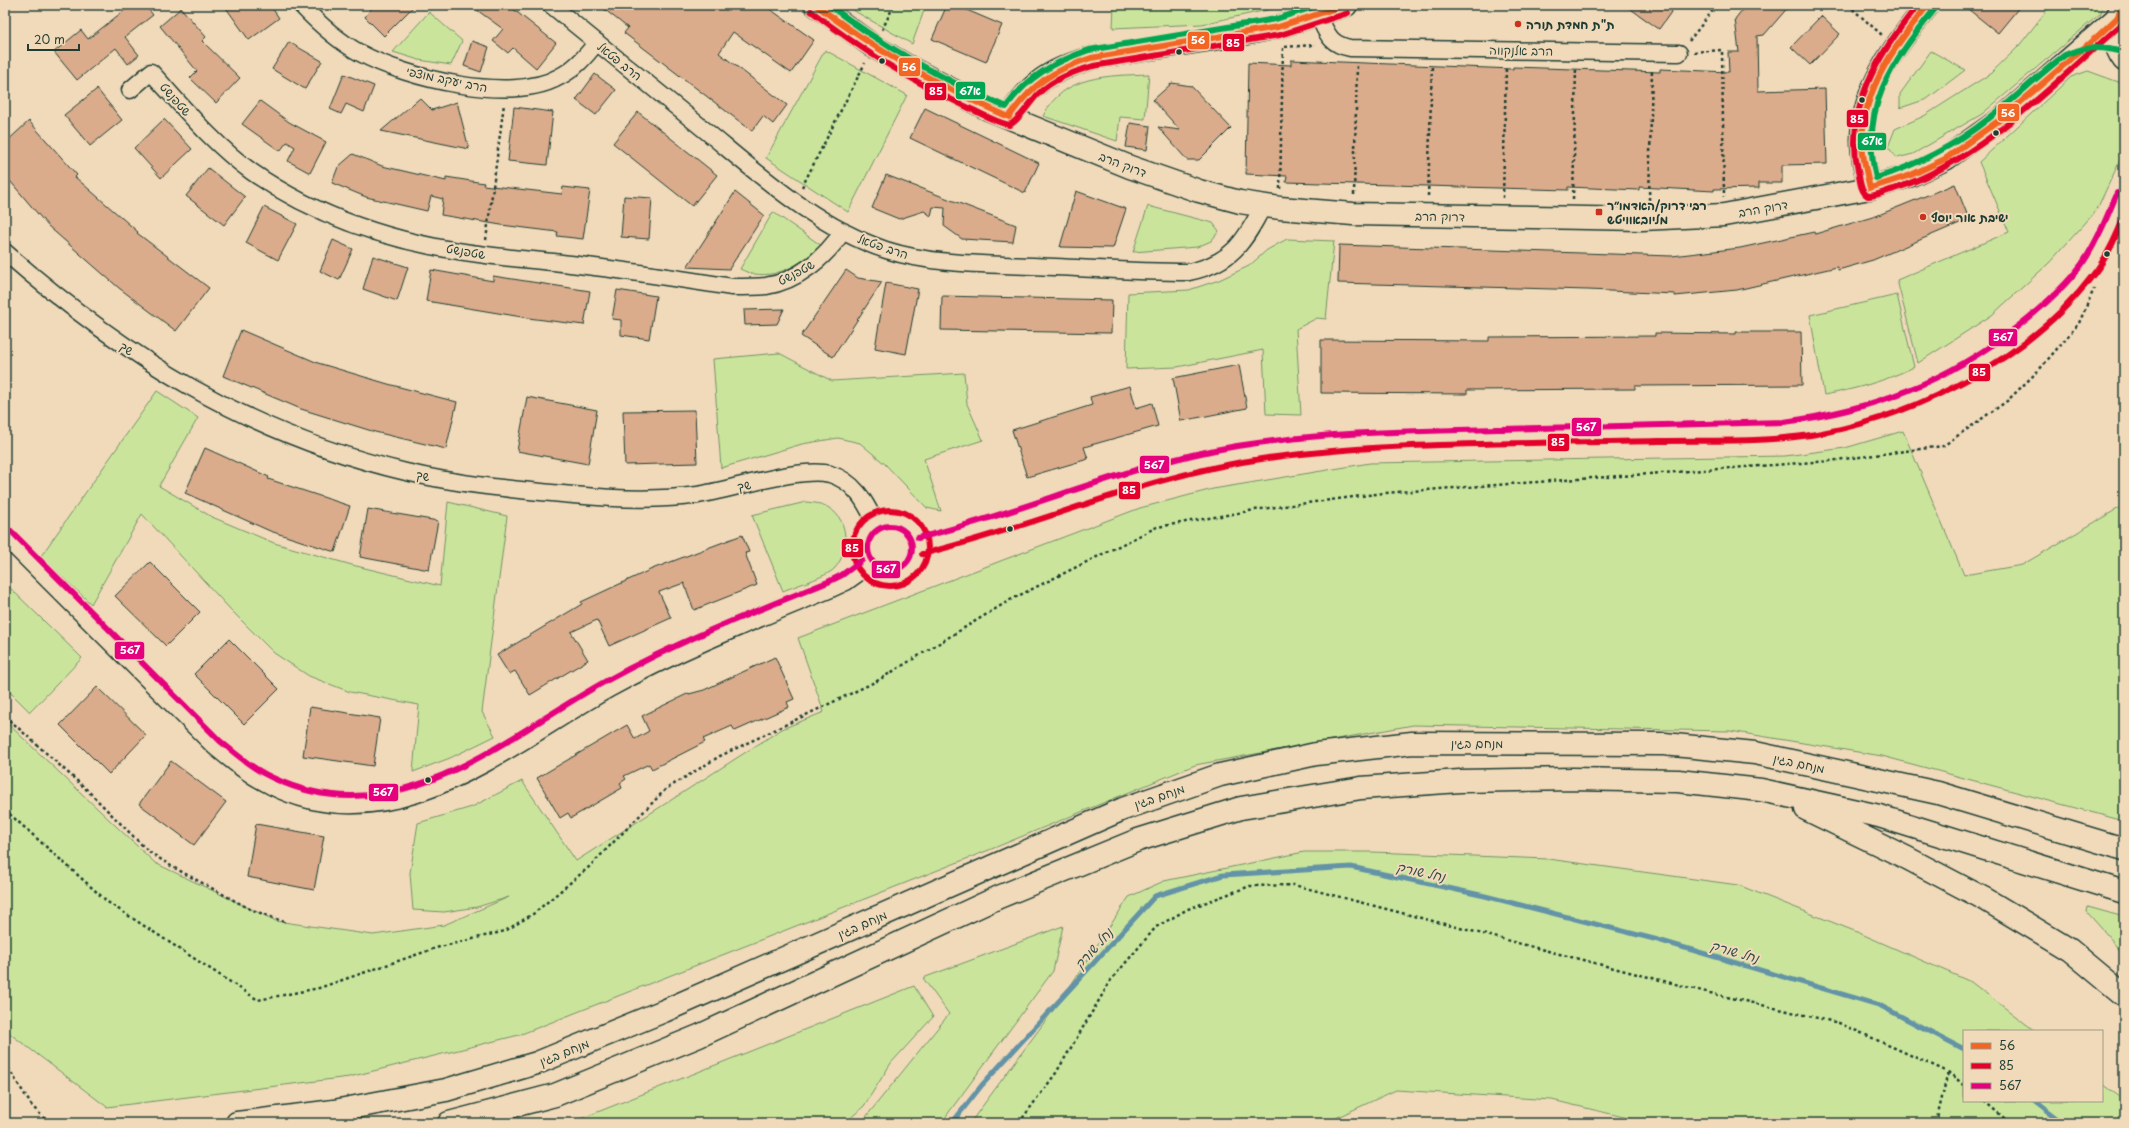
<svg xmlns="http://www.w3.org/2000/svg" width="2129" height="1128" font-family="'Playpen Sans','Playpen Sans Hebrew',sans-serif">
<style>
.green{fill:#cae59b;stroke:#749168}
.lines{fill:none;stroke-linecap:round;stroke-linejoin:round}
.stream{stroke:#6493a6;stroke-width:5}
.building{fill:#daac8c;stroke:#1f3d34}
.street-casing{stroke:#1f3d34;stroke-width:19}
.secondary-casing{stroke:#1f3d34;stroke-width:25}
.highway-casing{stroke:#1f3d34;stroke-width:25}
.path{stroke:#1f3d34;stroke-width:2.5;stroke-dasharray:3 3;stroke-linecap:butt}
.street{stroke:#f1daba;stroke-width:16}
.secondary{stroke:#f1daba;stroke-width:22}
.highway{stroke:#f1daba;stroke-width:22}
.bus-1-casing{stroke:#f1daba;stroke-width:9}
.bus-2-casing{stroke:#f1daba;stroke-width:9}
.bus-3-casing{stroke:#f1daba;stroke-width:9}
.bus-4-casing{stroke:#f1daba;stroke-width:9}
.bus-1{stroke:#f26522;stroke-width:6}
.bus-2{stroke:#e4002b;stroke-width:6}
.bus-3{stroke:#e5007d;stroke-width:6}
.bus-4{stroke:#00a651;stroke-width:6}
.poi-dot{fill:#c8321e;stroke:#f1daba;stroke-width:1.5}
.bus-dot{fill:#1f3d34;stroke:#f1daba;stroke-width:1.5}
.labels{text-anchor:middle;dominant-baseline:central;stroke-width:4;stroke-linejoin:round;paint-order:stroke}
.poi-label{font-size:12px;font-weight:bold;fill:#1f3d34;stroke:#f1daba;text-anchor:start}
.street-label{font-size:12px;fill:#1f3d34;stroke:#f1daba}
.water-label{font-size:13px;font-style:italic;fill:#2a4b47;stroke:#f1daba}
.line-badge{stroke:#f1daba;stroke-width:1.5}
.badge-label{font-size:11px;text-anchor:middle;font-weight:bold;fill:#fff}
</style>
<rect width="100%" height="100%" fill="#f1daba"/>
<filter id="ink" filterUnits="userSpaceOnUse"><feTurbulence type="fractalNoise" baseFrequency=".025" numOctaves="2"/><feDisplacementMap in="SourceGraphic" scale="8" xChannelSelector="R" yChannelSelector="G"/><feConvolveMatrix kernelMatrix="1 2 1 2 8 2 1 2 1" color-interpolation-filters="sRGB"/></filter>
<g filter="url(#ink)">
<!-- green -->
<path class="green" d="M844 5H926L912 44Z
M1114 5H1291L1202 24 1113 28Z
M2051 5H2103L2101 13 1982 114 1913 154 1897 158 1888 147 1895 129 1924 116 1990 74 2018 47Z
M429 12 462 41 451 65 419 60 393 52Z
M825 50 907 95 848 212 766 158Z
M1931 51 1965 70 1927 99 1900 108V94Z
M2088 71 2124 84V152L2096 211 2049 263 1992 315 1918 363 1897 280 2009 232 1979 162 2071 77Z
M1149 74 1145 119 1120 117 1117 141 1043 116C1064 74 1108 76 1149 74Z
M1148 206 1213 223 1219 231 1211 241 1197 247 1133 252Z
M773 212 822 246C804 261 780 278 755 274 750 274 745 271 740 269Z
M1287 239 1334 241 1326 319 1317 318 1296 329 1301 415 1266 414 1263 350 1177 367 1126 369 1128 293 1189 290 1219 280 1249 266 1267 250Z
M1897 295 1914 367C1885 381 1856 389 1824 395L1810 315Z
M779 353 832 381 964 373 967 404 983 440 924 459 941 511 927 508 885 464 860 443 838 438 802 444 721 468 713 359Z
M157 391 198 418 159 486 212 517 274 543 352 565 440 586 448 502 507 516 482 712 495 736 450 758 413 772 419 705 350 692 309 676 274 653 231 610 142 514 91 604 41 556Z
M1903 431 1964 575 2022 565 2124 505V821L1882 756 1730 731 1413 725 1195 765 989 850 519 1035 349 1077 107 1107 5 1030V721L155 863 276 921 373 935 444 925 509 897 477 907 444 912 413 910 410 873 418 823 472 807 522 781 576 861 782 729 824 712 798 638 1140 508 1213 489 1370 463 1785 456 1845 448Z
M806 502C814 503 822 503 829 508 850 520 849 554 834 569 826 577 794 586 783 591L752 515Z
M5 583 82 658 30 712 5 687Z
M1304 852H1372L1548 859 1738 885 1857 932 1971 982 2035 1031H1964V1101H2102V1083L2124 1100V1123H1649L1552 1100 1396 1090 1325 1123H970L1063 997 1129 897 1164 881Z
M2088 907 2124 917V954L2087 912Z
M1063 926 1053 971 941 1123H861L949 1014 923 978Z
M914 986 933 1017 891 1063 864 1106 845 1123H570Z"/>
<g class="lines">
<!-- stream -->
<path class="stream" d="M2035 1101 2064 1123
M952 1123 982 1085 1155 896 1223 875 1351 867 1485 896 1658 940 1879 1005 1964 1049"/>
</g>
<!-- building -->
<path class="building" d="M131 5H145L153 15 125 37 139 55 128 64 116 48 77 80 54 52 81 30 88 39Z
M224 5H270L279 18 249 40Z
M374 5H415L384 36 365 17Z
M470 5H508L556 43 536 68 513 48 508 53 493 41 503 29Z
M599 5H764L814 40 791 73 733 32 719 53 787 105 773 124 763 116 752 131 624 33 628 28Z
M947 5H955L1002 25 986 62 932 39Z
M1625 5H1676L1659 29Z
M1746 5H1790L1764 35 1757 36 1758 91 1825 89 1827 164 1782 165V183H1759V188L1714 189V191L1639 187V190L1568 187V190L1286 182 1287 176 1246 174 1248 63 1291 65V60L1513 69V67L1660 72V69L1729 72 1728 52H1739L1735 19Z
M1963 5H2021L1998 33Z
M181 8 206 37 202 41 240 78 216 103 190 78 197 71 160 26Z
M1821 16 1840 34 1810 65 1791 47Z
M472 41 489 47 481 72 464 66Z
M289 42 322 61 305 89 272 69Z
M344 74 374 86 364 112 346 104 341 114 330 109Z
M595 74 616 90 596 115 576 100Z
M1172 83 1191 86 1231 128 1199 160H1187L1158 127 1180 130 1153 100Z
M97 89 122 120 90 146 64 115Z
M420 98 432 110 457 102 469 149 381 131Z
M260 101 289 122 326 142 310 173 288 161 295 147 287 142 280 151 242 124Z
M514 107 553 112 547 165 508 161Z
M925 108 1039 163 1025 193 910 138Z
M638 112 717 175 692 206 613 143Z
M164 119 192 149 161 178 134 148Z
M29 121 77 175 75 177 138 232 137 233 209 288 176 331 119 288 48 226 5 175V143Z
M1130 123 1150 126 1147 150 1126 147Z
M353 154 382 166 446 181V177L484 183 483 185 562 194 563 187 590 190 583 239 557 236 558 232 501 225 441 215 443 199 431 196 427 211 366 197 332 183 338 167Z
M208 168 245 197 224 225 186 196Z
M886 175 1016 225 1013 242 962 239 944 226 945 208 933 207 931 216 924 211 899 219 872 208Z
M1955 184 1969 219 1873 260 1838 270 1837 267 1737 290 1675 296V294L1588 290 1338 283 1339 245 1672 256 1740 248 1814 232 1815 234 1876 216Z
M1076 191 1126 209 1113 248 1060 247Z
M735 192 764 215 729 269 687 267Z
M624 196 652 198 649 239 621 237Z
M264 207 297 224 278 260 246 243Z
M333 240 353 249 339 280 320 271Z
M373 256 408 267 397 301 363 289Z
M431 270 493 281V276L590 291 584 325 528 318 426 301Z
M846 270 858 278 882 282 833 357 801 336Z
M886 283 918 289 906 354 875 348Z
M617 290 656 296 649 339 621 335V320L612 319Z
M942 296 1112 300 1111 333 941 330Z
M784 309 777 324 745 325 744 310Z
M241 330 318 363 388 384 457 402 446 449 375 432 301 409 223 376Z
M1736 332H1801L1802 385 1635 386V389L1467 390V394L1321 393V340L1489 341V337L1655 336V333L1736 334Z
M1239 365 1247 408 1181 421 1173 378Z
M1130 386 1136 408 1152 403 1158 426 1084 447 1088 459 1027 477 1012 430 1092 405 1090 397Z
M527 397 597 410 588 464 517 451Z
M695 410 697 463 625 465 623 411Z
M205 448 269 477 268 479 350 506 335 552 270 531 185 493Z
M368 509 438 521 429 570 360 557Z
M742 535 749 552 745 553 757 585 694 610 684 583 659 592 671 618 609 646 597 620 571 632 588 660 530 695 515 671 509 674 497 655 582 604 581 602 652 569Z
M150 562 200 612 166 646 115 596Z
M229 639 279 689 244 724 194 674Z
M775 657 794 699 787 702 789 707 735 731 732 726 703 739 705 742 652 769 649 764 624 776 626 779 620 783 622 788 571 818 568 813 560 818 537 778 627 725 635 739 649 731 642 716 689 693V694L704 690Z
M97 687 146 735 109 774 60 725Z
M310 707 380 718 373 766 303 756Z
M171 761 226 802 194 845 139 804Z
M256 824 324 836 314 890 247 877Z"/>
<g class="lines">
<defs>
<path id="street" d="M301 5C318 23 338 41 360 53 406 78 511 104 559 77 575 69 586 56 597 42
M551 5C603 47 654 89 706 131 761 176 817 227 886 250 933 265 985 264 1033 266 1085 268 1137 272 1189 272 1231 263 1244 243 1263 206
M1318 15C1327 33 1329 44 1350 48L1679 53
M130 90 151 72C183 107 213 144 252 172 321 220 403 245 486 255 517 259 548 261 579 265 630 271 681 279 732 287 743 287 755 287 766 286 798 281 826 257 843 231
M5 252C125 357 249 435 406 472 460 485 518 490 573 495 614 499 657 501 698 495 731 490 800 466 830 474 854 481 865 501 875 522
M860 548a30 30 0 1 1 60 0a30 30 0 1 1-60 0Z
M5 537 215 747C232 761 250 776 271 786 394 848 507 746 609 689 680 650 756 620 831 589L846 582 867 567
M920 546C1003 528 1080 494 1161 471 1228 452 1298 445 1367 440L1785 430C1876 421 1960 385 2030 327 2051 309 2071 291 2088 269 2104 247 2114 221 2124 196"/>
<path id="secondary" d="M816 5 873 46 912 69 988 109 1130 167 1199 191 1240 202 1280 208 1353 214 1642 219 1724 215 1870 188 1911 175 1945 159 2001 119 2117 18
M2120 11C2111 27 2113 46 2124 60
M1009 117C1031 82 1052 70 1091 58L1232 36 1278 27 1346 5
M1870 188C1866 172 1862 156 1862 140 1862 88 1897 43 1928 5"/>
<path id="highway" d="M1806 809 1907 858 1985 899 2070 950 2124 995
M237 1123 334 1111 446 1090 537 1063 664 1011 1123 809 1220 775 1316 754 1412 743 1664 744 1755 753 1938 793 2124 849
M449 1123 555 1095 699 1036 999 897 1138 840 1241 808 1361 788 1460 781 1572 779 1678 781 1761 790 1879 816 2124 892"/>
</defs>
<!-- street casing -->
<use href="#street" class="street-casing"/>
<!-- secondary casing -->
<use href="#secondary" class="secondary-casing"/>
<!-- highway casing -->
<use href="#highway" class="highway-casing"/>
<!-- path -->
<path class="path" d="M1848 5 1882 35
M882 30 894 5
M1689 41 1717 5
M1694 52 1722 50 1724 197
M802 187 865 63
M1280 189 1283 47 1315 45
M1354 195 1357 64
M1428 196 1432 65
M1503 198 1506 67
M1573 199 1576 68
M1649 200 1652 69
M486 240 504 104
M5 716 86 789 148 851 171 866 250 909 287 923
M5 810 109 903 258 1000 319 988 436 948 505 931 533 914 589 867 666 789 720 756 877 681 1010 600 1157 527 1261 509 1384 493 1829 461 1943 446 2007 401 2038 371 2079 323 2094 289
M5 1063 32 1106 49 1123
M1984 1101 2010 1123
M1019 1123 1056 1073 1111 980 1156 927 1188 909 1250 886 1294 885 1710 993 1839 1023 1948 1072 1964 1085
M1936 1123 1948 1072"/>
<!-- street -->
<use href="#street" class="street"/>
<!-- secondary -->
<use href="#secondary" class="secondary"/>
<!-- highway -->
<use href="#highway" class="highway"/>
<defs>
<path id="bus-1" d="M816 5C876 51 940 87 1009 117
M1009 117C1032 84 1053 70 1091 58L1278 27 1346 5
M1870 188 1911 175 1945 159 2001 119 2100 34 2117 18 2123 5
M1870 188C1866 172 1862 156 1862 140 1864 87 1896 44 1928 5"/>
<path id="bus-2" d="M1918 5C1879 53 1844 107 1858 171 1860 179 1860 192 1868 196 1876 196 1886 191 1894 189 1981 161 2054 83 2122 24
M811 11C860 49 911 81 967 107 980 113 995 122 1009 125 1017 123 1031 101 1038 94 1053 79 1073 72 1093 66L1280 35 1348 13
M852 548a38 38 0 1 1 76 0a38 38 0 1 1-76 0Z
M922 554C1039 526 1148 474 1268 458 1395 441 1530 444 1659 441 1713 440 1769 443 1822 433 1921 414 2032 356 2093 275 2107 258 2116 237 2124 217"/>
<path id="bus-3" d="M868 548a22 22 0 1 1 44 0a22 22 0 1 1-44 0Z
M11 531 220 741C237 755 253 769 273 778 398 837 503 738 606 681 677 642 753 612 828 582L842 575 862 560
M918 538C1026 512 1127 464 1237 446 1323 432 1410 431 1497 429 1593 427 1689 424 1784 422 1873 410 1946 382 2017 327 2040 309 2064 288 2082 264 2097 242 2107 217 2117 193"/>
<path id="bus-4" d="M829 5C884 47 943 80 1006 107 1027 77 1054 62 1089 50L1276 19 1320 5
M1934 10C1892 62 1859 108 1876 178 1917 165 1954 146 1988 119 2015 99 2038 75 2065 55 2085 46 2104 46 2124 53"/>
</defs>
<!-- bus-1 casing -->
<use href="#bus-1" class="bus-1-casing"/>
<!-- bus-2 casing -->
<use href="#bus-2" class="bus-2-casing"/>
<!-- bus-3 casing -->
<use href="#bus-3" class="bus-3-casing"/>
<!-- bus-4 casing -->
<use href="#bus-4" class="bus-4-casing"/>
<!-- bus-1 -->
<use href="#bus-1" class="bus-1"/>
<!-- bus-2 -->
<use href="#bus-2" class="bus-2"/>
<!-- bus-3 -->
<use href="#bus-3" class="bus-3"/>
<!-- bus-4 -->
<use href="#bus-4" class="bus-4"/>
</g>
</g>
<!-- markers -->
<g class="poi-dot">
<circle cx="1518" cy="24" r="4"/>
<rect x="1595" y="208" width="8" height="8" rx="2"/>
<circle cx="1923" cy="217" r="4"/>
</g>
<g class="bus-dot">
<circle cx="1179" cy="52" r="3.5"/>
<circle cx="882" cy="61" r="3.5"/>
<circle cx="1862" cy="100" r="3.5"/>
<circle cx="1996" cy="133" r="3.5"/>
<circle cx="2107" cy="254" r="3.5"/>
<circle cx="1010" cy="529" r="3.5"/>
<circle cx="428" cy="780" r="3.5"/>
</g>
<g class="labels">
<!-- poi labels -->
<g class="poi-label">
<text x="1526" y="24">ת"ת חמדת תורה</text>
<text x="1607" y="205">רבי דרוק/האדמו״ר<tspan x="1607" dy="14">מליובאוויטש</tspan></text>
<text x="1931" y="217">ישיבת אור יוסף</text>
</g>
<!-- street labels -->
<g class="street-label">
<text transform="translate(1521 50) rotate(1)">הרב אלנקווה</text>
<text transform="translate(620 61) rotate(39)">הרב פטאל</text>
<text transform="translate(447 79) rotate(12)">הרב יעקב מוצפי</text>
<text transform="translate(176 99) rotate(48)">שטפנשט</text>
<text transform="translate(1123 164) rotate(21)">דרוק הרב</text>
<text transform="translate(1763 208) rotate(-10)">דרוק הרב</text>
<text transform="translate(1440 216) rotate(1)">דרוק הרב</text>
<text transform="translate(883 246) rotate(19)">הרב פטאל</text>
<text transform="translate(466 251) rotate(10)">שטפנשט</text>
<text transform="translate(796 272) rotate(-28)">שטפנשט</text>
<text transform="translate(127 348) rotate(35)">שך</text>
<text transform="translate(423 475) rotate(10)">שך</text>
<text transform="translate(744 485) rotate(-12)">שך</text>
<text x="1477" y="743">מנחם בגין</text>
<text transform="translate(1799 763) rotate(12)">מנחם בגין</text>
<text transform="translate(1159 796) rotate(-19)">מנחם בגין</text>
<text transform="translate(862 924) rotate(-24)">מנחם בגין</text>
<text transform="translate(564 1052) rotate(-22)">מנחם בגין</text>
</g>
<!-- water labels -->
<g class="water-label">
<text transform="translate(1421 871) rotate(12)">נחל שורק</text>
<text transform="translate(1093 948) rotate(-48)">נחל שורק</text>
<text transform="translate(1735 951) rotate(16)">נחל שורק</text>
</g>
</g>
<g class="line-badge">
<rect x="1187" y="31" width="23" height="19" rx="4" fill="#f26522"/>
<rect x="1222" y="33" width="23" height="19" rx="4" fill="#e4002b"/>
<rect x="898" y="57" width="23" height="20" rx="4" fill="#f26522"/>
<rect x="955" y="81" width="31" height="19" rx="4" fill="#00a651"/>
<rect x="924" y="82" width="23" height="19" rx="4" fill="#e4002b"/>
<rect x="1997" y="103" width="23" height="19" rx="4" fill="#f26522"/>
<rect x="1846" y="109" width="23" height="19" rx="4" fill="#e4002b"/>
<rect x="1857" y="132" width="30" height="19" rx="4" fill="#00a651"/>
<rect x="1988" y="328" width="30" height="19" rx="4" fill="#e5007d"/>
<rect x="1968" y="363" width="23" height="19" rx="4" fill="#e4002b"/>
<rect x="1571" y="417" width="31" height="20" rx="4" fill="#e5007d"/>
<rect x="1547" y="433" width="23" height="19" rx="4" fill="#e4002b"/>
<rect x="1139" y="455" width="31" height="19" rx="4" fill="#e5007d"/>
<rect x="1118" y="481" width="23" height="19" rx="4" fill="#e4002b"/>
<rect x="841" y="538" width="23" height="20" rx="4" fill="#e4002b"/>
<rect x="871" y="560" width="30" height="19" rx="4" fill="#e5007d"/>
<rect x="114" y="641" width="31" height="19" rx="4" fill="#e5007d"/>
<rect x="368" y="783" width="31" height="19" rx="4" fill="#e5007d"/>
</g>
<g class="badge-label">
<text x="1198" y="44">56</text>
<text x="1233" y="47">85</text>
<text x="909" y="71">56</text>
<text x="970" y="95">67א</text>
<text x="936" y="95">85</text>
<text x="2008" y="117">56</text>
<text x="1857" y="123">85</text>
<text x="1872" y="145">67א</text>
<text x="2003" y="341">567</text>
<text x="1979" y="376">85</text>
<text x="1586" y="431">567</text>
<text x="1558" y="446">85</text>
<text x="1154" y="469">567</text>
<text x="1129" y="494">85</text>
<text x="852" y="552">85</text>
<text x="886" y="573">567</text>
<text x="130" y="654">567</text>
<text x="383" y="796">567</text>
</g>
<!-- margin -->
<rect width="2129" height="1128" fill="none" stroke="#f1daba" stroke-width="20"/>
<rect x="10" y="10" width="2109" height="1108" fill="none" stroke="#1f3d34" stroke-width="1.5" filter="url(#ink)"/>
<!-- legend -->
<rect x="1963" y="1030" width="140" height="72" fill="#f1daba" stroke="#9d9b84"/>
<rect x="1971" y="1043" width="20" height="6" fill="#f26522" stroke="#9d9b84"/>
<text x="1999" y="1050" font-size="12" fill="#1f3d34">56</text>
<rect x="1971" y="1063" width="20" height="6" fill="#e4002b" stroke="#9d9b84"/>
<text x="1999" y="1070" font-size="12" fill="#1f3d34">85</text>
<rect x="1971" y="1083" width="20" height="6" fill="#e5007d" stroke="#9d9b84"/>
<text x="1999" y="1090" font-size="12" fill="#1f3d34">567</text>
<!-- scale -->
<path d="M28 44v6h51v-6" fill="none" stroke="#1f3d34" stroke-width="2"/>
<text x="34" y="44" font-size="12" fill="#1f3d34" stroke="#f1daba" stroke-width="3" paint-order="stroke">20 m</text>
</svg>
